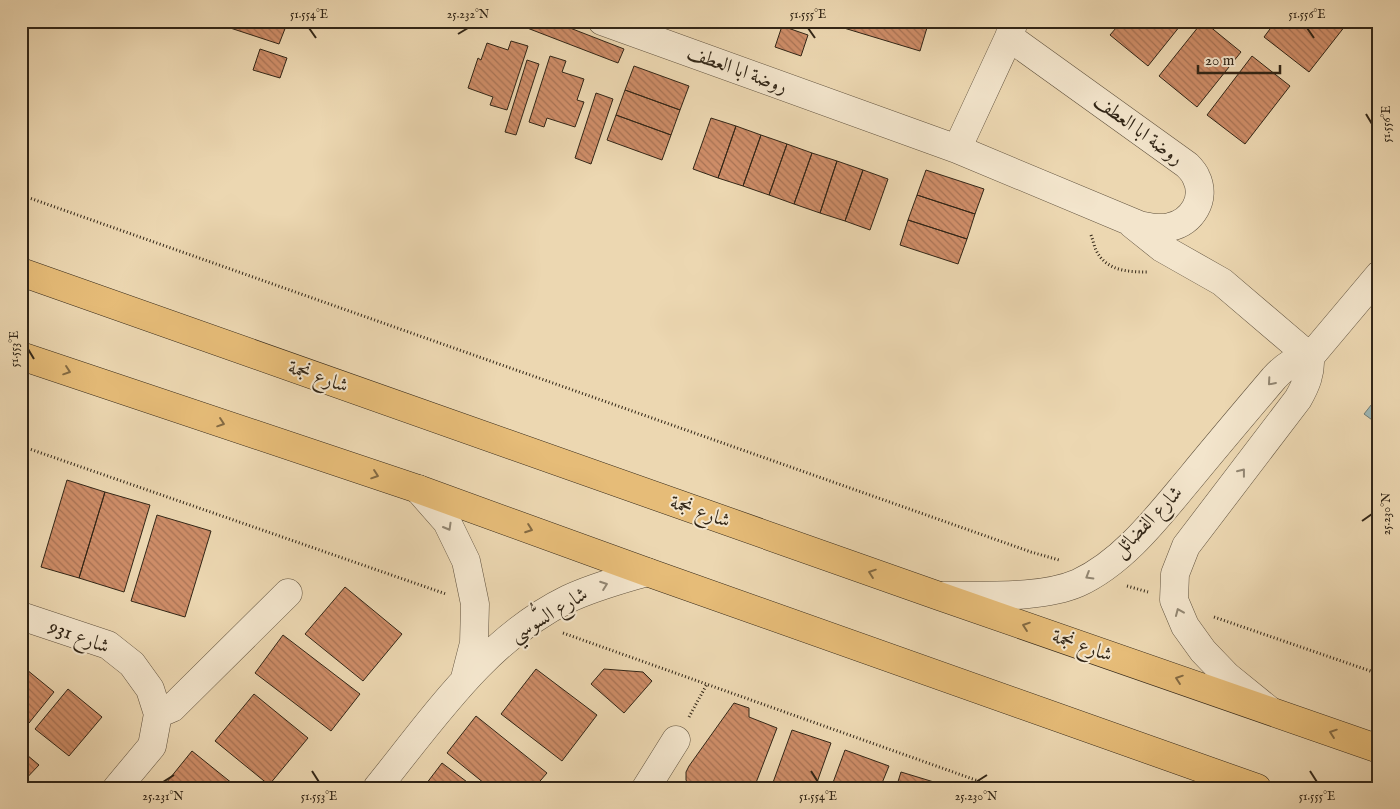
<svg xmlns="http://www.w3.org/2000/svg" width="1400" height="809" font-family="'IM FELL English',Amiri,serif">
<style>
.water{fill:#9cb7b6;stroke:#727d76}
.building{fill:url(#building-back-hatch);stroke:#322617}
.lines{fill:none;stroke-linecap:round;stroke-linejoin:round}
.minor-casing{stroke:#60523e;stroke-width:29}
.major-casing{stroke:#322617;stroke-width:29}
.path{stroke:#322617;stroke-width:3;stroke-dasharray:1 2.5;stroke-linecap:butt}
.minor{stroke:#f3e5cc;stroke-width:28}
.major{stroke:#e6bc78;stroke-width:28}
.oneway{stroke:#836a43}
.oneway2{stroke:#928672}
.ticks{fill:none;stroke:#322617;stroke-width:2}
.labels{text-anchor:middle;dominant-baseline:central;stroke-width:4;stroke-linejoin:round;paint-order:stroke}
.street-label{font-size:20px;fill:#322617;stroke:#f3e5cc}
.neatline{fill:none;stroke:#322617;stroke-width:2}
.ticks-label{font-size:12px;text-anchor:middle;fill:#322617}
</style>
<defs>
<pattern id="building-back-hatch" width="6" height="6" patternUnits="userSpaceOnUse" patternTransform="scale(1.25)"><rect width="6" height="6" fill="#ce8d68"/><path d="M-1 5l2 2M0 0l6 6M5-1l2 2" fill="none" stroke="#a87355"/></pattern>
</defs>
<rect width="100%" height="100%" fill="#ecd7b1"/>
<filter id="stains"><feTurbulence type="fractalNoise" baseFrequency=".004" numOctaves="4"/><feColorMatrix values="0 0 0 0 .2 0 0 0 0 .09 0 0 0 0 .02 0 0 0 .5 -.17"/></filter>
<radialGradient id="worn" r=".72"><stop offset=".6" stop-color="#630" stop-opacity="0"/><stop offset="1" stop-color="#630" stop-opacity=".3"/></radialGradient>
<!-- water -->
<path class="water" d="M1379 395V425L1364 414Z"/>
<!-- building -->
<path class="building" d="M209 21H288L279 44Z
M509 21H552L624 49 618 63Z
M648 21H667L664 27Z
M824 21H929L920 51 824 22Z
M1122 21H1184L1148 66 1110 35Z
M1203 21 1241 52 1197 107 1159 76Z
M1249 21H1260L1256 27Z
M1276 21H1349L1309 72 1264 37Z
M782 26 808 35 801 56 775 47Z
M511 41 528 46 507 110 490 105 493 97 468 88 478 58 481 60 487 43 508 50Z
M260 49 287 58 280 78 253 70Z
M550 56 566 61 562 72 584 79 577 100 584 102 575 127 547 118 544 127 529 122Z
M1252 56 1290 86 1245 144 1207 115Z
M527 60 539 64 516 135 505 132Z
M634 66 689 86 680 110 625 90Z
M625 90 680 110 671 135 616 115Z
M596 93 613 99 591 164 575 158Z
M616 115 671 135 662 160 607 140Z
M711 118 736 126 718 178 693 169Z
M736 126 761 135 743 186 718 178Z
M761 135 787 144 769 195 743 186Z
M787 144 812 153 794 204 769 195Z
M812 153 837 161 820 213 794 204Z
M837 161 863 170 845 221 820 213Z
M863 170 888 179 870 230 845 221Z
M926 170 984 189 975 214 917 195Z
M917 195 975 214 967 239 908 220Z
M908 220 967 239 958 264 900 245Z
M67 480 105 492 79 578 41 567Z
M105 492 150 505 124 592 79 578Z
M157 515 211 531 185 617 131 601Z
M345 587 402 634 363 681 305 634Z
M283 635 360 694 331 731 255 673Z
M21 665 54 692 29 723 21 717Z
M536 669 597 715 562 761 501 714Z
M604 669 643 672 652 681 624 713 591 684Z
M68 689 102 717 69 756 35 729Z
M254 694 308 738 269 785 215 741Z
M734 703 749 708V717L777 728 754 788H690L686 780V772L689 766Z
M476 716 547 773 534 788H490L447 753Z
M792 730 831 743 815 788H771Z
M21 750 39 765 21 784Z
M845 750 889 766 880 788H831Z
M192 751 238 788H162Z
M442 763 475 788H423Z
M901 772 947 786V788H896Z"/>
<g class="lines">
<defs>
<path id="minor" d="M602 21 957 149 1139 225C1149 227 1159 230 1170 227 1192 222 1207 199 1196 177 1194 172 1190 168 1187 165L1009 37
M957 149 1009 37 1014 21
M1132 224 1162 248 1222 282 1310 357
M418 489 447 522 466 561 475 604 474 643 465 678
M943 596C983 595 1041 599 1078 583 1124 562 1159 515 1191 477 1218 444 1246 411 1274 378 1285 366 1294 360 1310 357L1379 275
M21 616 108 645 132 664 150 689 158 714 152 746 117 788
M1269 710 1227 676 1203 651 1185 626 1174 600 1175 574 1186 546 1298 399C1306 385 1311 373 1310 357
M158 714 172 708 176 704 288 593
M377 788C433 719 486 639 568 599 593 587 620 580 647 572
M646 788 676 740"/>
<path id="major" d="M21 272 939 596 1379 749
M21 356 418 489 647 572 1257 788"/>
</defs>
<!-- minor casing -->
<use href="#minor" class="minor-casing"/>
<!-- major casing -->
<use href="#major" class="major-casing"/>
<!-- path -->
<path class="path" d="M21 195 1031 552 1059 560
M1091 235C1093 240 1094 246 1096 250 1106 271 1128 272 1148 272
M21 446 446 594
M1127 586 1148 592
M1214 617 1379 674
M563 633 998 788
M689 717 707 684"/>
<!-- minor -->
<use href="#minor" class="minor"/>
<!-- major -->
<use href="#major" class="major"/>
</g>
<!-- one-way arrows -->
<defs><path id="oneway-chevron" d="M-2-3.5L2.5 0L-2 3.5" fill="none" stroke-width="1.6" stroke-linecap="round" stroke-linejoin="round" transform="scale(1.25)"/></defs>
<g class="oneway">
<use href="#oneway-chevron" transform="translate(67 371) rotate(19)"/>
<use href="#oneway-chevron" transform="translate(221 423) rotate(19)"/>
<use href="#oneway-chevron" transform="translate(375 475) rotate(19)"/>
<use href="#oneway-chevron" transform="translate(529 529) rotate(20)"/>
<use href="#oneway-chevron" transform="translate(872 573) rotate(-161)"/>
<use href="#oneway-chevron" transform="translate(1026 626) rotate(-161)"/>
<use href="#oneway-chevron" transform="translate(1179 679) rotate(-161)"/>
<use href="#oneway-chevron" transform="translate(1333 733) rotate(-161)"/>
</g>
<g class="oneway2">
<use href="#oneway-chevron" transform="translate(1271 382) rotate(131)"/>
<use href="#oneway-chevron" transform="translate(1242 472) rotate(-52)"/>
<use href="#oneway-chevron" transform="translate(448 527) rotate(60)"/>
<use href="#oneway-chevron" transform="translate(1089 576) rotate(149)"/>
<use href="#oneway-chevron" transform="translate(604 585) rotate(-20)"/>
<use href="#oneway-chevron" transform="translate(1179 612) rotate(-113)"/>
</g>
<!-- ticks -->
<path class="ticks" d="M309 28 316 38M808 28 815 38M1307 28 1314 38M458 34 468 28M1366 114 1372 124M28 349 34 359M1362 521 1372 514M312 771 319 782M811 771 818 782M1310 771 1317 782M163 782 174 775M976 782 987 775"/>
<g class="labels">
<!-- street labels -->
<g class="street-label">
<text transform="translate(737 70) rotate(20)">روضة ابا العطف</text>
<text transform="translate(1138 130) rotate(36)">روضة ابا العطف</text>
<text transform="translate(318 377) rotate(19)">شارع نجمة</text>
<text transform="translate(700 512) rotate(19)">شارع نجمة</text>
<text transform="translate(1148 522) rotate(-46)">شارع الفضائل</text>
<text transform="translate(549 615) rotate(-31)">شارع السُّوسي</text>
<text transform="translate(79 637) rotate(21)">شارع 931</text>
<text transform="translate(1082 646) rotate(19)">شارع نجمة</text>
</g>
</g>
<!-- margin -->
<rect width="1400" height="809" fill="none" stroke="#ecd7b1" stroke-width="55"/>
<!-- scale -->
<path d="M1198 65v8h82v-8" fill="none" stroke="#322617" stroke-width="2.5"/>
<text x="1205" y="65" font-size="15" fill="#322617" stroke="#f3e5cc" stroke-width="4" paint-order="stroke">20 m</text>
<rect x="28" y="28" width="1344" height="754" class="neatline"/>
<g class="ticks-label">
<text x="309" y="18">51.554°E</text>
<text x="468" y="18">25.232°N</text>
<text x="808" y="18">51.555°E</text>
<text x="1307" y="18">51.556°E</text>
<text transform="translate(1386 124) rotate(-90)" y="4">51.556°E</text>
<text transform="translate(14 349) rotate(-90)" y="4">51.553°E</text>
<text transform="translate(1386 514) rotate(-90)" y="4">25.230°N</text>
<text x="163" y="800">25.231°N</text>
<text x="319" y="800">51.553°E</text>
<text x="818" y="800">51.554°E</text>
<text x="976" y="800">25.230°N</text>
<text x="1317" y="800">51.555°E</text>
</g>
<rect width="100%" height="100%" filter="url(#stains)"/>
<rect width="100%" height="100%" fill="url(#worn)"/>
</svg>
